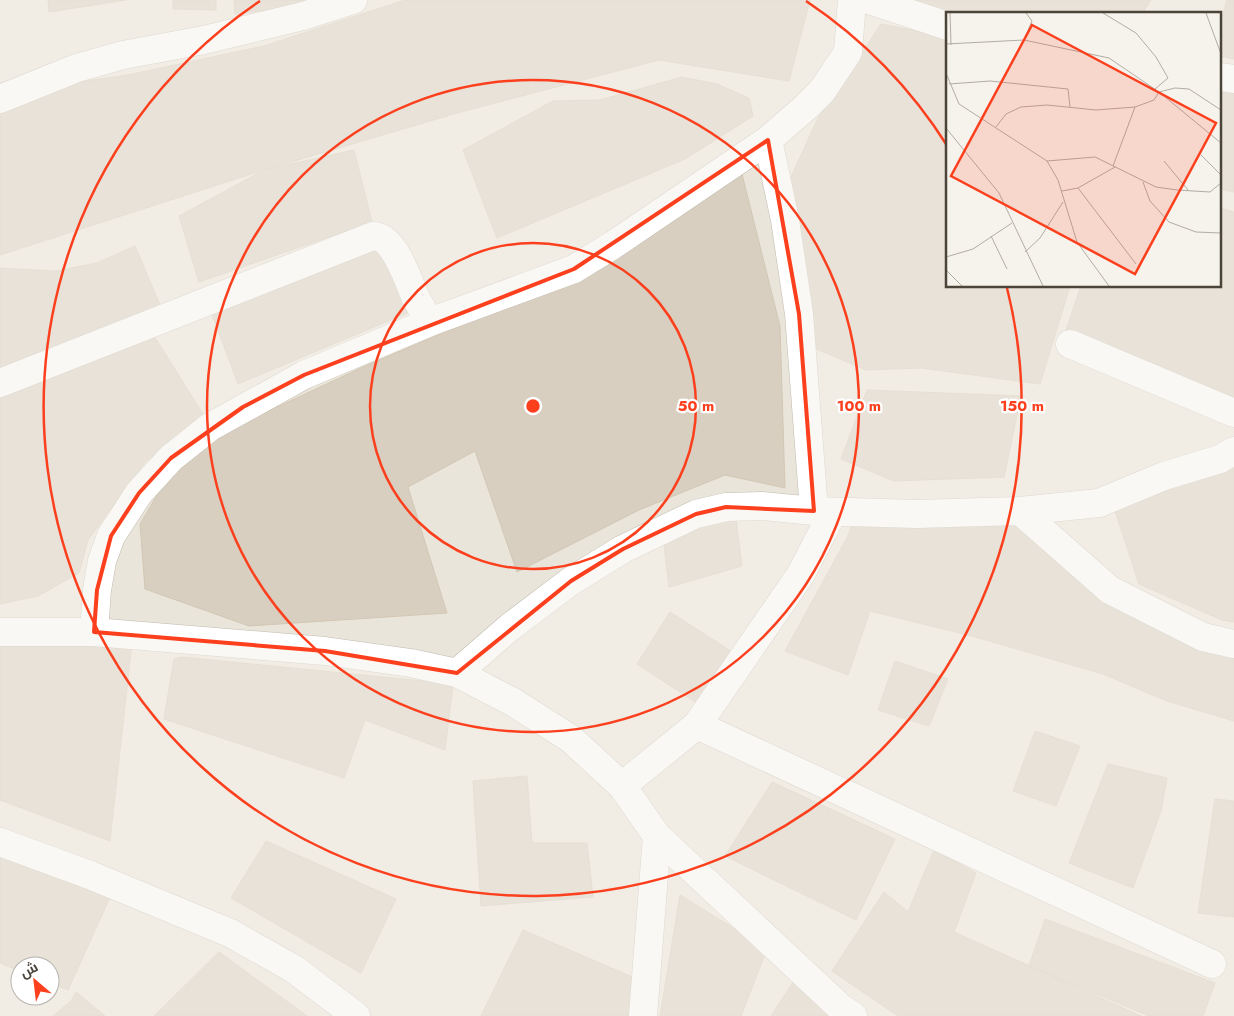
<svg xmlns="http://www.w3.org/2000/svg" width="1234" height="1016" font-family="Jost,Cairo,sans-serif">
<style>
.residential{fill:#eae5da;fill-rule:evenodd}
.building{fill:#d8cfc1;stroke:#d3c7b4}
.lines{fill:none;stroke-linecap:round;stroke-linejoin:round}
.minor-casing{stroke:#c2bbae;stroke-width:29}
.minor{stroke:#fff;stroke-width:28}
.marked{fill:none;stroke:#fc3f1d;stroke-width:4;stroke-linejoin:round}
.ring{fill:none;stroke:#fc3f1d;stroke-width:2.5}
.inset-road{fill:none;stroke:#b2ada4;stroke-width:1}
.view{fill:#fc3f1d;fill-opacity:0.15;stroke:#fc3f1d;stroke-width:2.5}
.inset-edge{fill:none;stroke:#4b4439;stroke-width:2.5}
.centre{fill:#fc3f1d;stroke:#fff;stroke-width:2.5}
.ring-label{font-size:15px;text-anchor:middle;font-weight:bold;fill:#fc3f1d;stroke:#fff;stroke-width:4.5;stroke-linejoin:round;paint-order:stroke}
</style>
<rect width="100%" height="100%" fill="#f6f3ec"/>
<!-- residential -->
<path class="residential" d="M0 0H1234V1016H0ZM948 14H1220V286H948ZM20 966H50V996H20Z"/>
<!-- building -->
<path class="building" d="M48 0H126L49 12Z
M173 0H216V10L173 9Z
M234 0H313L291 7 235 14Z
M405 0H810L789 81 659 60 457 113 264 170 0 255V111L79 82 128 75 264 46Z
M896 0H1151L1142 14H955L894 2Z
M1227 0H1234V59L1220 56V25Z
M881 24 948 37V286H1070L1040 384 921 368 866 370 812 347 786 188 818 118Z
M682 77 717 84 749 98 753 116 685 159 497 238 463 150 553 101 600 100Z
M1220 85 1234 88V192L1220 189Z
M354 150 372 222 199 282 179 216 264 170Z
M742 174 780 326 785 488 725 475 639 510 517 572 475 451 408 487 447 613 249 626 145 589 140 524 183 451 363 367 561 283 696 200Z
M1220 208 1234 212V398L1065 333 1081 286H1220Z
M378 241 412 311 238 384 210 309Z
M135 246 163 312 0 381V268L56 271 97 263Z
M154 336 206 419 146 461 88 540 79 573 38 596 0 604V399L38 381Z
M867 390 1021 396 1004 477 894 481 841 459Z
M1234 458V622L1222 620 1139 584 1115 511Z
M735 511 742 566 669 587 663 536Z
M1010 519 1234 652V721L1167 701 1103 674 972 636 870 611 848 675 785 651 848 536 852 524Z
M670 612 737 655 703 707 637 664Z
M0 641 132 643 110 841 0 800Z
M181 657 453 684 445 750 365 720 344 778 164 719 174 659Z
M895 661 948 679 929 726 878 710Z
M1035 731 1080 746 1056 806 1013 791Z
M1108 764 1167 778 1161 811 1133 888 1069 863Z
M527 776 532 843H587L593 897 481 906 473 781Z
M772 782 895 839 856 920 725 856Z
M1215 799 1234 801V917L1198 913Z
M266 841 396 899 361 973 231 898Z
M934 850 976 873 954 932 1141 1016H898L832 971 884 892 908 912Z
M0 856 111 895 68 990 50 983V966H20V971L0 963Z
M680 895 767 949 741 1016H660Z
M1045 919 1215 983 1203 1016H1149L1029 966Z
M523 930 637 979 634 1016H481Z
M219 952 307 1016H154Z
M795 979 841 1016H771Z
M76 992 105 1016H53L71 1001Z"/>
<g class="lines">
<defs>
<path id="minor" d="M869 0 948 26
M1220 77 1234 79
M0 99 77 68 123 55 204 40 303 16 353 0
M768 140 785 220 799 314 814 511
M1070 344 1234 413
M0 383 373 236C395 236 408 281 416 298 420 306 425 314 430 322
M1020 511 1110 590 1203 637 1234 644
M0 632H94L325 651 411 663 457 673 513 702 571 739 622 786 657 836 841 1008 853 1016
M94 632 97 590 102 561 111 536 139 493 171 458 210 427 304 375 430 322 574 269 613 245 768 140 806 107 822 91 848 52 852 0
M457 673 510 627 571 581 623 549 696 514 726 507 762 506 814 511 917 514 1020 511 1099 503 1164 476 1220 459 1234 451
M697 725 1212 964
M622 786 697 725 801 574 833 512
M0 842 90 875 230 933 294 969 356 1016
M643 1016 657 836"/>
</defs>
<!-- minor casing -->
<use href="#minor" class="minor-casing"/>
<!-- minor -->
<use href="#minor" class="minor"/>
</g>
<!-- marked area -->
<path d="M0 0H1234V1016H0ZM768 140 799 314 814 511 726 507 696 514 623 549 571 581 457 673 325 651 94 632 97 590 111 536 139 493 171 458 243 407 304 375 574 269Z" fill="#f6f3ec" fill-opacity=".55" fill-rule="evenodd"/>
<path class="marked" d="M768 140 799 314 814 511 726 507 696 514 623 549 571 581 457 673 325 651 94 632 97 590 111 536 139 493 171 458 243 407 304 375 574 269Z"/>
<!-- distance rings -->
<g class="ring">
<circle cx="533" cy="406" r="163"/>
<circle cx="533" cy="406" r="326"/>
<path d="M806 1A489 489 0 0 1 948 147M1007 288A489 489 0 1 1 260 1"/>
</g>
<!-- overview -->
<g transform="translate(946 12)">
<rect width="275" height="275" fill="#f6f3ec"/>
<path class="inset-road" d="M4 1 5 33M157 1 190 21 210 45 222 66 209 77M260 1 275 42M78 28 86 9 80 1M0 32 78 28 163 46 213 80 275 131M0 61 13 92 101 149 112 168 131 230 163 274M3 72 44 69 122 77 124 95M50 115 60 102 75 95 101 93 150 98 189 95 208 88 213 80 229 76 243 77 275 98M0 116 53 181 97 274M255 143 275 163M101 149 149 145 210 175 231 178 264 180 275 171M218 149 242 178M167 154 189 95M197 170 204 189 223 210 250 220 275 221M132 176 190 252M116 179 132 176 169 155M45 224 61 257M79 240 94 226 117 190M0 245 27 237 66 211M0 258 16 274"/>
<path class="view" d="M86 13 270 111 189 262 5 164Z"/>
<rect width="275" height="275" class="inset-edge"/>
</g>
<circle cx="533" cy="406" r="8" class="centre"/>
<g class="ring-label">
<text x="696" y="411">50 m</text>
<text x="859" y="411">100 m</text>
<text x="1022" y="411">150 m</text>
</g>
<!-- north arrow -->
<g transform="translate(35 981) rotate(332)"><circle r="24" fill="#ffffff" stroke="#b7b4b0"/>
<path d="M0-4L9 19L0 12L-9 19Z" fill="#fc3f1d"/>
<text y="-8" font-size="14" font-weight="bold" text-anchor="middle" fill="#4b4439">ش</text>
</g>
</svg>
